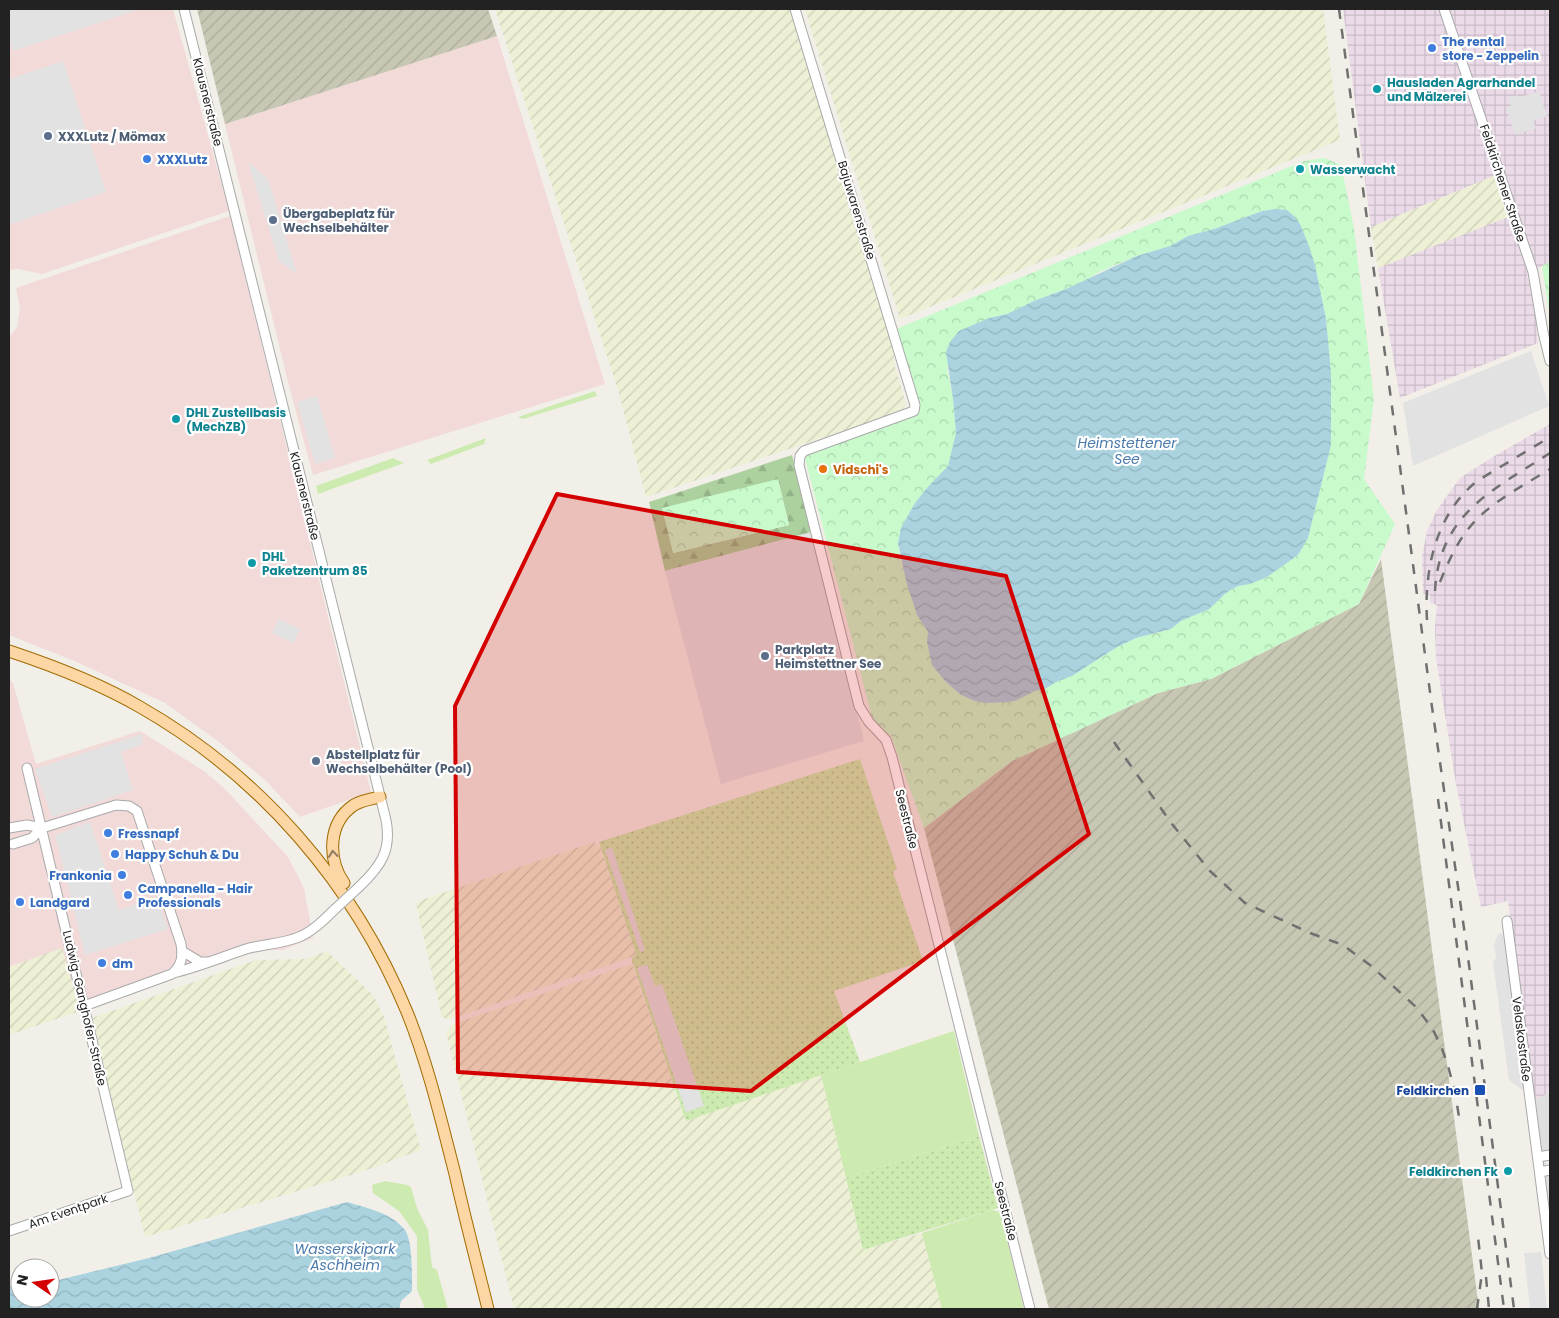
<svg xmlns="http://www.w3.org/2000/svg" width="1559" height="1318" font-family="Poppins,sans-serif">
<style>
.residential{fill:#e0dfdf}
.commercial{fill:#f2dad9}
.industrial{fill:url(#industrial-grid)}
.construction{fill:url(#construction-furrows)}
.farmland{fill:url(#farmland-furrows)}
.grass{fill:#cdebb0}
.forest{fill:url(#forest-firs);fill-rule:evenodd}
.park{fill:url(#park-crowns);fill-rule:evenodd}
.garden{fill:url(#garden-dots)}
.parking{fill:#e2e2e2}
.water{fill:url(#water-waves)}
.lines{fill:none;stroke-linecap:round;stroke-linejoin:round}
.minor-casing{stroke:#a9a9a9;stroke-width:11}
.major-casing{stroke:#a06b00;stroke-width:13}
.minor{stroke:#fff;stroke-width:9}
.major{stroke:#fcd6a4;stroke-width:11}
.rail{stroke:#707070;stroke-width:2.5;stroke-dasharray:10 10;stroke-linecap:butt}
.minor-bridge-casing{stroke:#a9a9a9;stroke-width:11;stroke-linecap:butt}
.minor-bridge{stroke:#fff;stroke-width:9}
.oneway{stroke:#8f7c63}
.marked{fill:#d40000;fill-opacity:0.2;stroke:#d40000;stroke-width:4;stroke-linejoin:round}
.shop-dot{fill:#3f7fe0;stroke:#fff;stroke-width:2}
.culture-dot{fill:#0f9aa8;stroke:#fff;stroke-width:2}
.service-dot{fill:#5c6f8a;stroke:#fff;stroke-width:2}
.food-dot{fill:#e8710a;stroke:#fff;stroke-width:2}
.transit-dot{fill:#1a4fb4;stroke:#fff;stroke-width:2}
.labels{text-anchor:middle;dominant-baseline:central;stroke-width:4.5;stroke-linejoin:round;paint-order:stroke}
.shop-label{font-size:12px;font-weight:bold;fill:#366cbe;stroke:#fff;text-anchor:start}
.culture-label{font-size:12px;font-weight:bold;fill:#0d838f;stroke:#fff;text-anchor:start}
.street-label{font-size:12px;fill:#222;stroke:#fff}
.service-label{font-size:12px;font-weight:bold;fill:#4e5e75;stroke:#fff;text-anchor:start}
.food-label{font-size:12px;font-weight:bold;fill:#c56008;stroke:#fff;text-anchor:start}
.transit-label{font-size:12px;font-weight:bold;fill:#164399;stroke:#fff;text-anchor:end}
.water-label{font-size:14px;font-style:italic;fill:#4a7aab;stroke:#fff}
</style>
<defs>
<pattern id="industrial-grid" width="8" height="8" patternUnits="userSpaceOnUse" patternTransform="scale(1.25)"><rect width="8" height="8" fill="#ebdbe8"/><path d="M0 4h8M4 0v8" fill="none" stroke="#c9bcc7"/></pattern>
<pattern id="construction-furrows" width="10" height="10" patternUnits="userSpaceOnUse" patternTransform="scale(1.25)"><rect width="10" height="10" fill="#c7c7b4"/><path d="M-1 1l2-2M0 10L10 0M9 11l2-2" fill="none" stroke="#abab9a"/></pattern>
<pattern id="farmland-furrows" width="10" height="10" patternUnits="userSpaceOnUse" patternTransform="scale(1.25)"><rect width="10" height="10" fill="#eef0d5"/><path d="M-1 1l2-2M0 10L10 0M9 11l2-2" fill="none" stroke="#ccceb7"/></pattern>
<pattern id="forest-firs" width="22" height="20" patternUnits="userSpaceOnUse" patternTransform="scale(1.25)"><rect width="22" height="20" fill="#add19e"/><path d="M5 1l3.5 6h-7zM16 11l3.5 6h-7z" fill="#95b388"/></pattern>
<pattern id="park-crowns" width="20" height="18" patternUnits="userSpaceOnUse" patternTransform="scale(1.25)"><rect width="20" height="18" fill="#c8facc"/><path d="M2 6a3 3 0 1 1 6 0M12 15a3 3 0 1 1 6 0" fill="none" stroke="#acd6af"/></pattern>
<pattern id="garden-dots" width="8" height="8" patternUnits="userSpaceOnUse" patternTransform="scale(1.25)"><rect width="8" height="8" fill="#cdebb0"/><path d="M2 2h.1M6 6h.1" fill="none" stroke="#b0c997" stroke-width="1.8" stroke-linecap="round"/></pattern>
<pattern id="water-waves" width="16" height="10" patternUnits="userSpaceOnUse" patternTransform="scale(1.25)"><rect width="16" height="10" fill="#aad3df"/><path d="M0 5q4-4 8 0t8 0" fill="none" stroke="#92b5bf"/></pattern>
</defs>
<rect width="100%" height="100%" fill="#f2efe9"/>
<!-- residential -->
<path class="residential" d="M1550 1093V1161H1546V1165H1550V1224L1533 1100Z"/>
<!-- commercial -->
<path class="commercial" d="M9 9H173L229 211 42 274 18 269 9 270Z
M497 36 605 384 313 475 290 390 225 124Z
M230 216 371 792 300 817 263 778 219 742 165 703 77 662 9 635V337L17 327 20 308 16 288Z
M9 679 13 683 36 764 140 731 204 771 225 789 288 857 304 888 313 938 283 950H261L205 967 80 1011 62 949 9 967Z"/>
<!-- industrial -->
<path class="industrial" d="M1343 9H1550V262L1527 274 1534 304 1538 343 1400 398 1378 268 1508 216 1494 176 1371 227Z
M1550 424V1093L1533 1100 1508 901 1481 907 1456 784 1436 658 1435 627 1437 605 1430 603V595L1423 594 1422 557 1427 531 1437 510 1460 478 1491 458Z"/>
<!-- construction -->
<path class="construction" d="M197 9H488L497 36 225 124Z
M1381 559 1479 1309H1049L924 828 1012 761 1158 693 1211 679 1359 604Z"/>
<!-- farmland -->
<path class="farmland" d="M495 9H792L892 336 895 367 906 404 902 411 646 497 618 390Z
M805 9H1323L1340 140 900 319Z
M1494 176 1508 217 1378 268 1371 227Z
M594 842 600 847 636 954 632 957 448 1020 442 1017 416 904 419 901Z
M62 948 80 1011 9 1035V967Z
M327 951 373 995 384 1017 421 1150 364 1171 145 1237 92 1018 256 960 306 959Z
M632 964 686 1121 821 1075 863 1250 922 1233 942 1309H514L446 1032 453 1024Z"/>
<!-- grass -->
<path class="grass" d="M595 391 597 396 523 419 518 417Z
M486 438 484 444 431 464 427 460Z
M393 458 404 463 318 494 316 486Z
M954 1031 979 1136 846 1178 821 1075Z
M385 1181 407 1185 411 1187 417 1208 428 1230 432 1267 437 1270 448 1309H425L417 1289V1236L399 1211 373 1193 372 1185Z
M992 1210 1000 1212 1024 1309H942L922 1233Z"/>
<!-- forest -->
<path class="forest" d="M792 455 812 532 665 571 649 502ZM778 480 789 525 673 553Z"/>
<!-- park -->
<path class="park" d="M1324 158 1341 165 1354 228 1374 399 1364 479 1395 524 1359 604 1211 679 1158 693 1012 761 924 828 891 736 877 727 873 721 804 454 919 412 896 329 1304 161ZM1276 209 1287 210 1300 224 1315 265 1326 319 1331 373V445L1308 538 1298 555 1267 577 1250 584 1238 586 1227 592 1209 609 1181 621 1171 629 1136 638 1117 647 1072 676 1056 682 1045 689 1035 691 1015 701 988 703 961 695 946 682 927 642 928 632 912 598 900 557 898 543 901 528 915 503 926 489 948 467 956 433 953 399 947 367 989 318 1007 314 1034 301 1082 283 1099 272 1137 256 1170 246 1188 236 1214 229 1262 211Z
M1550 262V317L1542 266Z
M778 479 789 525 673 553 662 508Z"/>
<!-- garden -->
<path class="garden" d="M860 759 897 869 893 872 923 961 834 991 860 1062 686 1121 632 961V958L636 954 599 842Z
M979 1136 998 1208 863 1250 846 1178Z"/>
<!-- parking -->
<path class="parking" d="M9 9H140L13 51 9 38Z
M63 61 106 192 11 224 9 218V79Z
M1539 91 1547 116 1533 121 1536 128 1515 135 1506 108 1511 106 1508 98 1517 95 1518 98Z
M248 162 268 179 297 274 279 261Z
M1531 351 1549 406 1413 466 1403 403Z
M317 396 335 458 315 464 297 402Z
M812 532 864 741 721 784 665 571Z
M279 619 300 629 293 643 272 633Z
M142 734 143 744 121 752 133 790 52 817 35 769Z
M90 822 119 910 157 897 168 929 85 955 55 835Z
M612 847 645 950 640 952 605 850Z
M1499 933 1504 935 1503 940H1506L1524 1091 1509 1080 1493 962 1496 958 1494 944Z
M647 964 655 986 662 984 704 1106 686 1112 637 968Z
M1541 1252 1547 1309H1530L1524 1253Z"/>
<!-- water -->
<path class="water" d="M1276 209 1287 210 1295 217 1300 224 1309 246 1315 265 1326 319 1331 373V445L1308 538 1298 555 1267 577 1250 584 1238 586 1227 592 1209 609 1181 621 1171 629 1136 638 1117 647 1072 676 1056 682 1045 689 1035 691 1015 701 1008 702 988 703 975 701 961 695 946 682 932 665 927 642 928 632 917 615 906 581 898 543 901 528 915 503 926 489 948 466 956 433 953 399 946 352 950 342 959 331 989 318 1007 314 1034 301 1066 289 1137 256 1170 246 1188 236 1214 229 1262 211Z
M347 1202C367 1208 392 1213 405 1230 413 1241 412 1278 412 1291L401 1301 399 1309H9V1286H13L20 1289V1298H50V1282L149 1258Z"/>
<g class="lines">
<defs>
<path id="minor" d="M184 9 386 820C392 851 380 867 359 887
M795 9 915 405 914 411 804 451 800 456 799 465 859 706 869 722 886 740 892 757 1030 1309
M1444 9 1533 272 1543 332 1550 361
M9 828 27 825 42 828
M13 844 32 838 42 828 116 805 129 806 137 811 181 944C183 957 182 965 172 974L84 1006
M1507 921 1550 1254
M182 951 200 962H207
M173 973C198 967 222 957 246 949 263 944 282 944 299 937 313 931 324 920 335 909
M1538 1157 1550 1155
M1540 1172 1550 1170
M9 1231 128 1191 27 768"/>
<path id="major" d="M9 651C54 666 99 683 140 707 261 776 354 884 407 1012 428 1064 441 1120 455 1174 465 1219 477 1264 488 1309
M344 883C328 860 327 823 354 805 362 800 371 799 380 797"/>
</defs>
<!-- minor casing -->
<use href="#minor" class="minor-casing"/>
<!-- major casing -->
<use href="#major" class="major-casing"/>
<!-- minor -->
<use href="#minor" class="minor"/>
<!-- major -->
<use href="#major" class="major"/>
<!-- rail -->
<path class="rail" d="M1339 9 1432 707 1466 942 1514 1309
M1440 582C1449 560 1459 537 1477 519 1497 499 1526 484 1550 469
M1435 591C1439 514 1493 490 1550 453
M1427 620C1424 569 1436 514 1477 481L1550 437
M1114 742 1172 824 1210 871 1245 903 1310 933 1343 945 1370 965 1416 1007 1432 1028 1441 1046 1448 1066 1455 1092
M1438 799 1504 1309
M1454 1086 1460 1123
M1486 1277 1489 1309
M1477 1309 1482 1273 1478 1237"/>
<defs>
<path id="minor-bridge" d="M335 909 359 887"/>
</defs>
<!-- minor-bridge casing -->
<use href="#minor-bridge" class="minor-bridge-casing"/>
<!-- minor-bridge -->
<use href="#minor-bridge" class="minor-bridge"/>
</g>
<!-- one-way arrows -->
<defs><path id="oneway-chevron" d="M-2-3.5L2.5 0L-2 3.5" fill="none" stroke-width="1.6" stroke-linecap="round" stroke-linejoin="round" transform="scale(1.25)"/></defs>
<use class="oneway" href="#oneway-chevron" transform="translate(333 854) rotate(-96)"/>
<!-- marked area -->
<path class="marked" d="M557 494 1006 576 1089 834 751 1091 458 1072 455 706Z"/>
<!-- markers -->
<g class="shop-dot">
<circle cx="1432" cy="48" r="5"/>
<circle cx="147" cy="159" r="5"/>
<circle cx="108" cy="833" r="5"/>
<circle cx="115" cy="854" r="5"/>
<circle cx="122" cy="875" r="5"/>
<circle cx="128" cy="895" r="5"/>
<circle cx="20" cy="902" r="5"/>
<circle cx="102" cy="963" r="5"/>
</g>
<g class="culture-dot">
<circle cx="1377" cy="89" r="5"/>
<circle cx="1300" cy="169" r="5"/>
<circle cx="176" cy="419" r="5"/>
<circle cx="252" cy="563" r="5"/>
<circle cx="1508" cy="1171" r="5"/>
</g>
<g class="service-dot">
<circle cx="48" cy="136" r="5"/>
<circle cx="273" cy="220" r="5"/>
<circle cx="765" cy="656" r="5"/>
<circle cx="316" cy="761" r="5"/>
</g>
<circle class="food-dot" cx="823" cy="469" r="5"/>
<rect class="transit-dot" x="1474" y="1084" width="12" height="12" rx="2.5"/>
<g class="labels">
<!-- shop labels -->
<g class="shop-label">
<text x="1442" y="41">The rental<tspan x="1442" dy="14">store - Zeppelin</tspan></text>
<text x="157" y="159">XXXLutz</text>
<text x="118" y="833">Fressnapf</text>
<text x="125" y="854">Happy Schuh &amp; Du</text>
<text x="112" y="875" text-anchor="end">Frankonia</text>
<text x="138" y="888">Campanella - Hair<tspan x="138" dy="14">Professionals</tspan></text>
<text x="30" y="902">Landgard</text>
<text x="112" y="963">dm</text>
</g>
<!-- culture labels -->
<g class="culture-label">
<text x="1387" y="82">Hausladen Agrarhandel<tspan x="1387" dy="14">und Mälzerei</tspan></text>
<text x="1310" y="169">Wasserwacht</text>
<text x="186" y="412">DHL Zustellbasis<tspan x="186" dy="14">(MechZB)</tspan></text>
<text x="262" y="556">DHL<tspan x="262" dy="14">Paketzentrum 85</tspan></text>
<text x="1498" y="1171" text-anchor="end">Feldkirchen Fk</text>
</g>
<!-- street labels -->
<g class="street-label">
<text transform="translate(208 102) rotate(76)">Klausnerstraße</text>
<text transform="translate(1503 183) rotate(72)">Feldkirchener Straße</text>
<text transform="translate(857 210) rotate(73)">Bajuwarenstraße</text>
<text transform="translate(305 496) rotate(76)">Klausnerstraße</text>
<text transform="translate(907 819) rotate(76)">Seestraße</text>
<text transform="translate(85 1008) rotate(77)">Ludwig-Ganghofer-Straße</text>
<text transform="translate(1522 1039) rotate(83)">Velaskostraße</text>
<text transform="translate(68 1211) rotate(-19)">Am Eventpark</text>
<text transform="translate(1006 1211) rotate(76)">Seestraße</text>
</g>
<!-- service labels -->
<g class="service-label">
<text x="58" y="136">XXXLutz / Mömax</text>
<text x="283" y="213">Übergabeplatz für<tspan x="283" dy="14">Wechselbehälter</tspan></text>
<text x="775" y="649">Parkplatz<tspan x="775" dy="14">Heimstettner See</tspan></text>
<text x="326" y="754">Abstellplatz für<tspan x="326" dy="14">Wechselbehälter (Pool)</tspan></text>
</g>
<!-- food labels -->
<g class="food-label">
<text x="833" y="469">Vidschi's</text>
</g>
<!-- transit labels -->
<g class="transit-label">
<text x="1469" y="1090">Feldkirchen</text>
</g>
<!-- water labels -->
<g class="water-label">
<text x="1127" y="443">Heimstettener<tspan x="1127" dy="16">See</tspan></text>
<text x="345" y="1249">Wasserskipark<tspan x="345" dy="16">Aschheim</tspan></text>
</g>
</g>
<!-- border -->
<rect width="1559" height="1318" fill="none" stroke="#222222" stroke-width="20"/>
<!-- north arrow -->
<g transform="translate(35 1283) rotate(283)"><circle r="24" fill="#ffffff" stroke="#a7a7a7"/>
<path d="M0-4L9 19L0 12L-9 19Z" fill="#d40000"/>
<text y="-8" font-size="14" font-weight="bold" text-anchor="middle" fill="#222222">N</text>
</g>
</svg>
